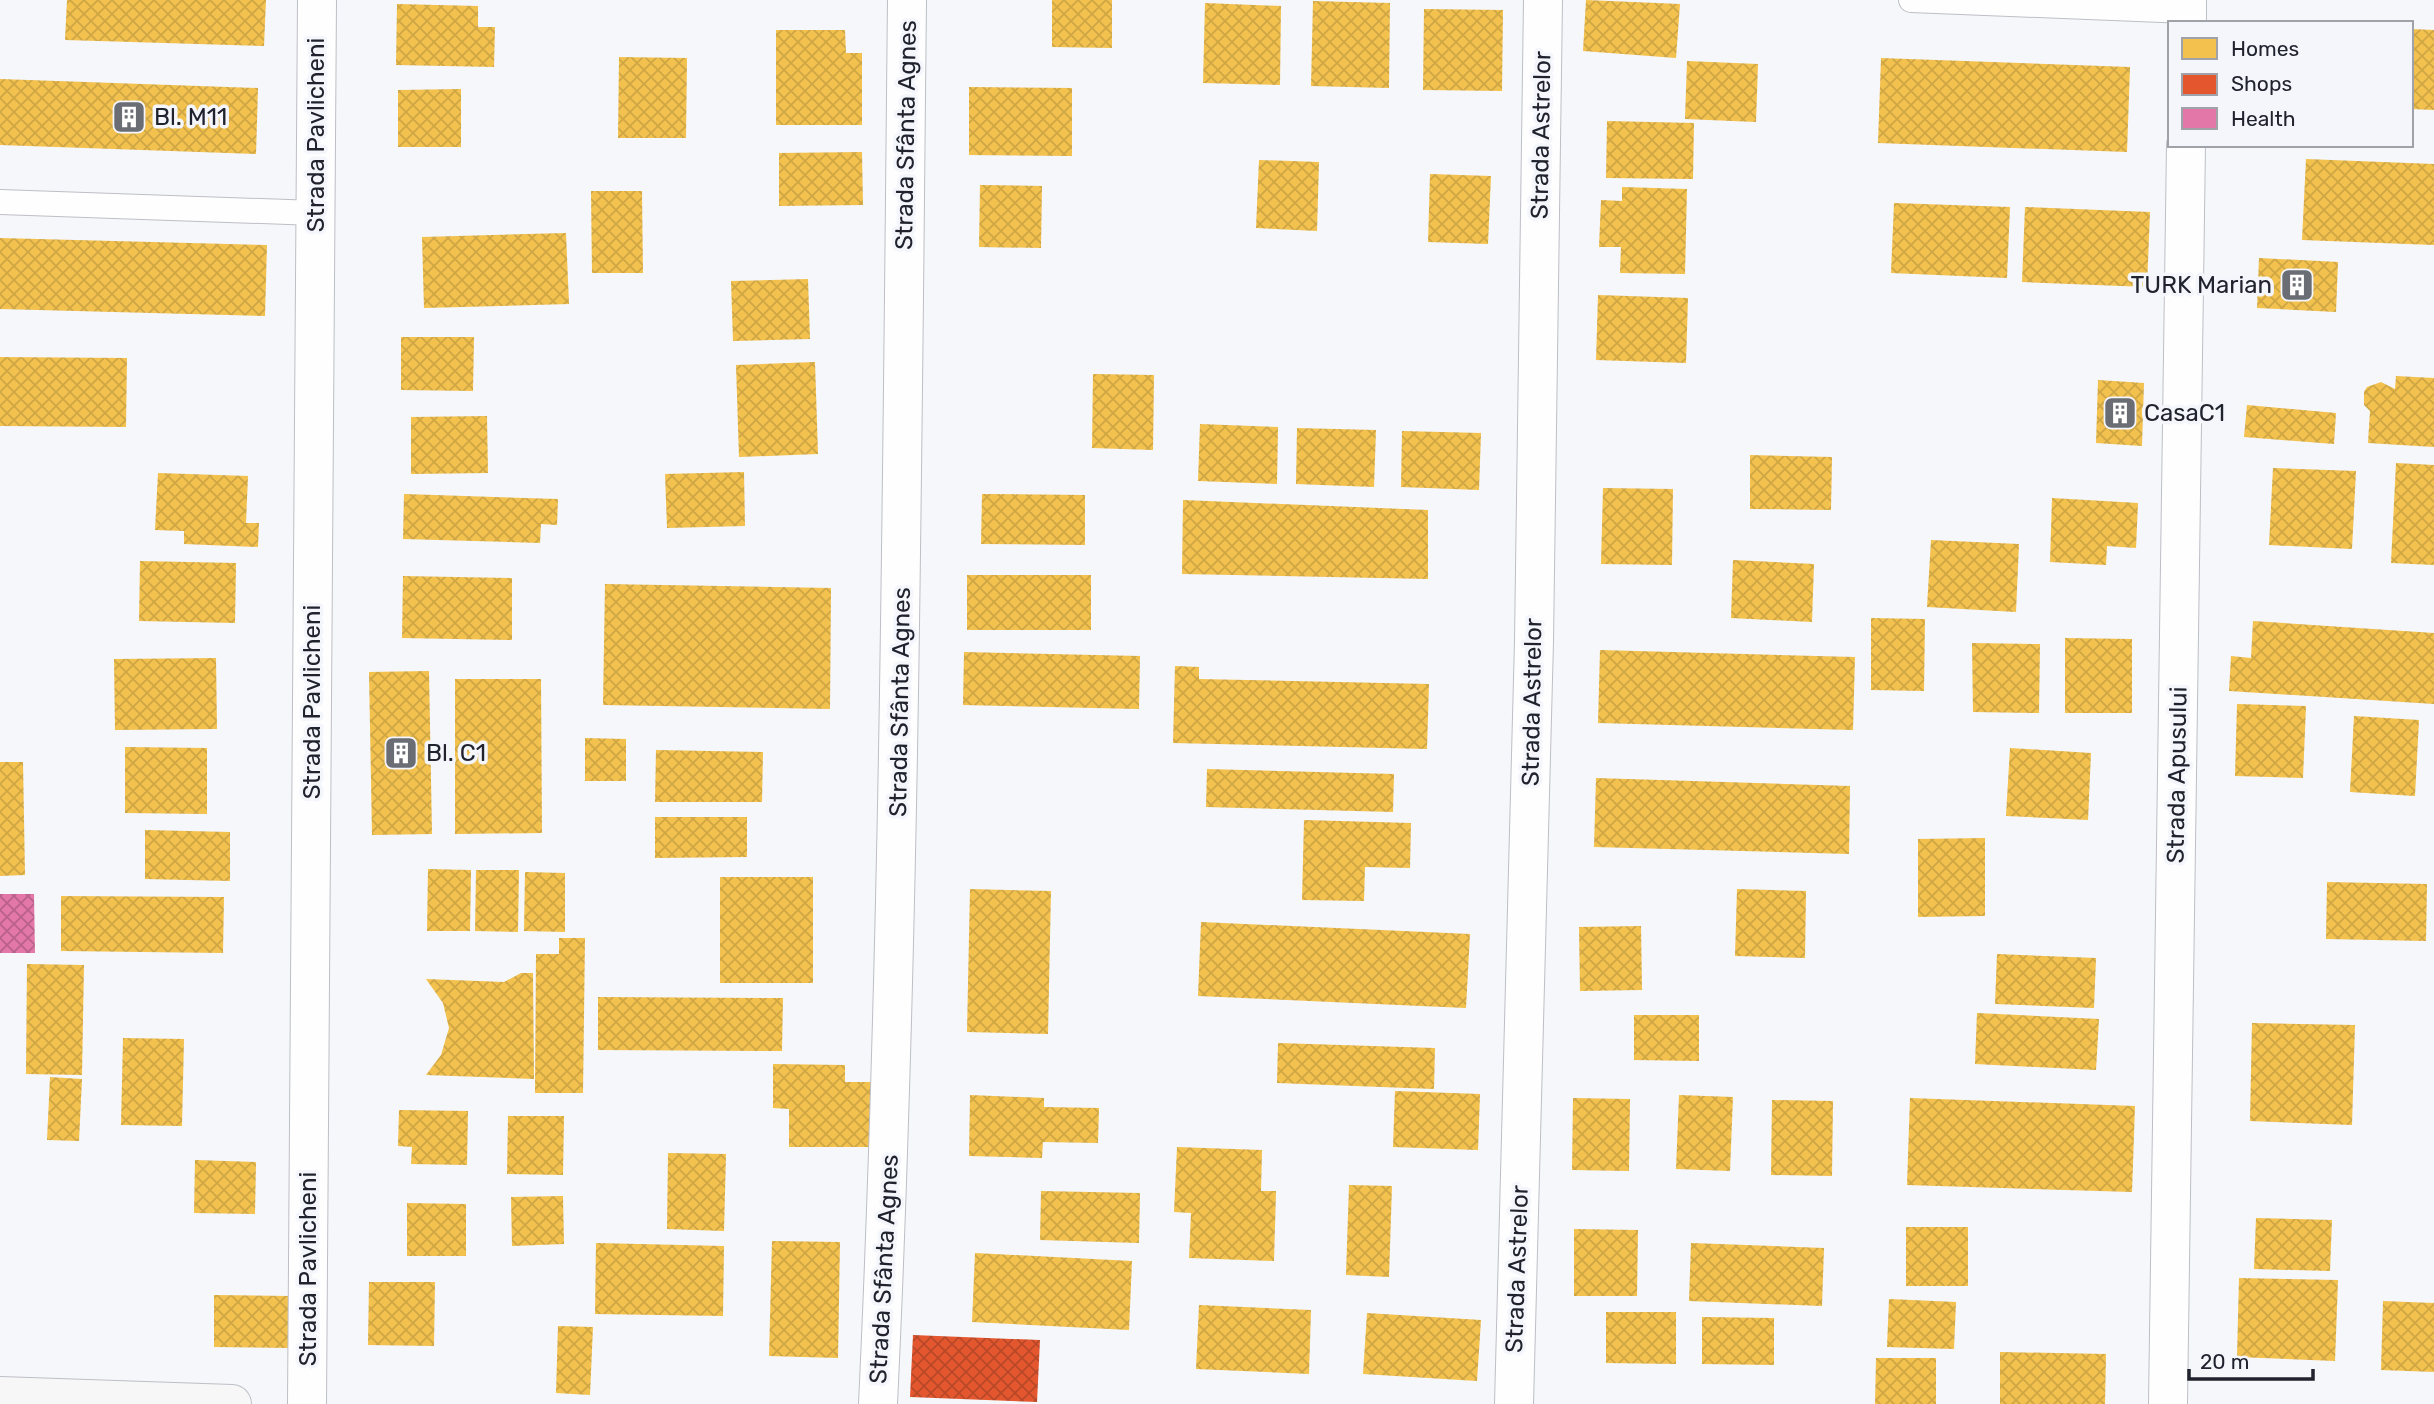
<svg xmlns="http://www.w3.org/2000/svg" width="2434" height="1404" font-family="Rubik,sans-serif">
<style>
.homes{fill:url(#homes-cross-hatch)}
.shops{fill:url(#shops-cross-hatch)}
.health{fill:url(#health-cross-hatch)}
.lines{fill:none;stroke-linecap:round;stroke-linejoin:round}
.lane-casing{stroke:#bdbfc6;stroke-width:26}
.street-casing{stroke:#bdbfc6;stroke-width:40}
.secondary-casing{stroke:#bdbfc6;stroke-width:40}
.lane{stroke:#fefefe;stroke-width:24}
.street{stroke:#fefefe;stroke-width:38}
.secondary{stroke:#f6f7f6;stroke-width:38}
.labels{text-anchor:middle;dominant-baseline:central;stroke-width:7;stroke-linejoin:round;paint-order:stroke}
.poi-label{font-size:24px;fill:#20232d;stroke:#f4f6fc;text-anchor:start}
.street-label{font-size:24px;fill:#20232d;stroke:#f4f6fc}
</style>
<defs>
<pattern id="homes-cross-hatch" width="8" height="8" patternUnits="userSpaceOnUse" patternTransform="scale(1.75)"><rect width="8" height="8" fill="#f2c14e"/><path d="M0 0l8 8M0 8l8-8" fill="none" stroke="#cfa644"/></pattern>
<pattern id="shops-cross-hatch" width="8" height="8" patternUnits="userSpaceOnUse" patternTransform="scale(1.75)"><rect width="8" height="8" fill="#e4572e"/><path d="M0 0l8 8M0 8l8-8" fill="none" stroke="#b84828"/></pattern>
<pattern id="health-cross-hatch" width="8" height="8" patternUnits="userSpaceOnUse" patternTransform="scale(1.75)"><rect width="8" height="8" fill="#e377a8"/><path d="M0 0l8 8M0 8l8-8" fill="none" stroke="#b86189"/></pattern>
</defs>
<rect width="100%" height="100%" fill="#f6f7fa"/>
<!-- homes -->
<path class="homes" d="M67 0H266L264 46 65 40Z
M1052 0H1112V48L1052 47Z
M1586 0 1680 4 1676 58 1583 51Z
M1313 1 1390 3 1389 88 1311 86Z
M1205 3 1281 6 1280 85 1203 83Z
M397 4 478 6V27H495L494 67 396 65Z
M1424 9 1503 10 1502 91 1423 90Z
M2411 29 2434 30V110L2411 109Z
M776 30H845L846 53H862V125H776Z
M619 57 687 58 686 138H618Z
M1881 58 2130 67 2127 152 1878 143Z
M1687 61 1758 64 1756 122 1685 119Z
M0 79 258 88 256 154 0 145Z
M969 87 1072 88V156L969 155Z
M461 89V147H398V90Z
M1607 121 1694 123 1693 179 1606 178Z
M862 152 863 205 779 206V153Z
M2306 159 2434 164V245L2302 240Z
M1259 160 1319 162 1317 231 1256 228Z
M1430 174 1491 176 1488 244 1428 242Z
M980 185 1042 186 1041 248 979 247Z
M1622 187 1687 189 1685 274 1620 273 1621 247H1599L1601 200 1622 201Z
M591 191H642L643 273H592Z
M1894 203 2010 207 2007 278 1891 273Z
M2025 207 2150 212 2147 287 2022 282Z
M566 233 569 304 424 308 422 237Z
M0 238 267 245 265 316 0 309Z
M2259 258 2338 262 2336 312 2257 308Z
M808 279 810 339 733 341 731 281Z
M1598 295 1688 298 1686 363 1596 360Z
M401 337H474L473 391 401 390Z
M0 357 127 358 126 427 0 426Z
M815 362 818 454 739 457 736 365Z
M1093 374 1154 375 1153 450 1092 448Z
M2396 376 2434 378V447L2368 443 2370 411 2364 405V392L2367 387 2381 382 2395 389Z
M2098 380 2144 383 2142 446 2096 443Z
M2247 405 2336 413 2334 444 2244 437Z
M487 416 488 473 411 474V417Z
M1200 424 1278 427 1277 484 1198 481Z
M1297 428 1376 430 1374 487 1296 484Z
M1402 431 1481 433 1479 490 1401 487Z
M1750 455 1832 457 1831 510 1750 509Z
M2396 463 2434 465V565L2391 563Z
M2273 468 2356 471 2352 549 2269 545Z
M744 472 745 526 667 528 665 474Z
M158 473 248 476 246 523H259L258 547 184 544V531L155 530Z
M1603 488 1673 489 1672 565 1601 564Z
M404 494 558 499 557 525 541 524 540 543 403 539Z
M982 494 1085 495V545L981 544Z
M2052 498 2138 503 2136 548 2107 546 2106 565 2050 562Z
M1183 500 1428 510V579L1182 574Z
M1931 540 2019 544 2016 612 1927 607Z
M1733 560 1814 564 1812 622 1731 618Z
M140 561 236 563 235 623 139 621Z
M967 575H1091V630H967Z
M403 576 512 578V640L402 638Z
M605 584 831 588 830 709 603 705Z
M1871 618 1925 619 1924 691 1871 690Z
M2253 621 2434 633V704L2229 691 2231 656 2251 658Z
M2065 638 2132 639V713H2065Z
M1972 643 2040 644 2039 713 1973 712Z
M1600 650 1855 657 1853 730 1598 723Z
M964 652 1140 656 1139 709 963 705Z
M216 658 217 729 115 730 114 659Z
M1175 666 1199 667V679L1429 684 1427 749 1173 743Z
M429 671 432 834 372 835 369 672Z
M455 679H541L542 833 455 834Z
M2237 704 2306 706 2303 778 2235 776Z
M2354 716 2419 720 2415 796 2350 792Z
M585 738 626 739V781H585Z
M125 747 207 748V814L125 813Z
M2010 748 2091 753 2088 820 2006 816Z
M656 750 763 752 762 802H655Z
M0 762H23L25 875 0 876Z
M1207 769 1394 774 1393 812 1206 807Z
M1596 778 1850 786 1849 854 1594 847Z
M655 817H747V857L655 858Z
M1304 820 1411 823 1410 868 1365 867 1364 901 1302 900Z
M145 830 230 832V881L145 879Z
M1985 838V916L1918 917V839Z
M428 869 471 870 470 931H427Z
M476 870H519L518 932 475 931Z
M525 872 565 873V932L524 931Z
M720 877H813V983H720Z
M2327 882 2427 884 2426 941 2326 939Z
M970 889 1051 891 1048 1034 967 1032Z
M1737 889 1806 891 1805 958 1735 956Z
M61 896 224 897 223 953 61 951Z
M1201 922 1470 934 1466 1008 1198 996Z
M1641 926 1642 990 1580 991 1579 927Z
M559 938H585L583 1093H535L536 954H559Z
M1997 954 2096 958 2094 1008 1995 1004Z
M27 964 84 965 82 1075 26 1074Z
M521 973H533L534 1079 426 1075 441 1055 449 1028 443 1003 426 979 504 982Z
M598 997 783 998 782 1051 598 1050Z
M1977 1013 2099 1019 2096 1070 1975 1064Z
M1634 1015H1699V1061L1634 1060Z
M2252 1023 2355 1025 2352 1125 2250 1121Z
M123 1038 184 1039 182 1126 121 1125Z
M1278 1043 1435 1048 1434 1089 1277 1083Z
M773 1064 845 1065V1082H871V1147H789V1109L773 1108Z
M50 1077 82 1079 79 1141 47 1140Z
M1395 1091 1480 1094 1478 1150 1393 1147Z
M970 1095 1044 1098V1107L1099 1108 1098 1143 1043 1142 1042 1158 969 1156Z
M1679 1095 1733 1097 1730 1171 1676 1169Z
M1573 1098 1630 1099 1629 1171 1572 1170Z
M1910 1098 2135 1106 2132 1192 1907 1185Z
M1772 1100 1833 1101 1832 1176 1771 1175Z
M399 1110 468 1111 467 1165 411 1164 412 1147 398 1146Z
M508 1116H564L563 1175 507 1174Z
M1177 1147 1262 1150 1261 1191H1276L1274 1261 1189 1258 1191 1213 1174 1212Z
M668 1153 726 1154 724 1231 667 1229Z
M195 1160 256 1162 255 1214 194 1213Z
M1349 1185 1392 1186 1389 1277 1346 1275Z
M1041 1191 1140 1193 1139 1243 1040 1240Z
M563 1196 564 1244 512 1246 511 1197Z
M407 1203 466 1204V1256H407Z
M2256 1218 2332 1220 2330 1271 2254 1269Z
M1906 1227H1968V1286H1906Z
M1574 1229 1638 1230 1637 1296H1574Z
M772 1241 840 1242 838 1358 769 1356Z
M596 1243 724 1246 723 1316 595 1314Z
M1691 1243 1824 1248 1822 1306 1689 1301Z
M975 1253 1132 1261 1129 1330 972 1322Z
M2239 1278 2338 1280 2335 1361 2237 1357Z
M369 1282H435L434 1346 368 1345Z
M214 1295 288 1296V1348L214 1347Z
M1889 1299 1956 1302 1954 1349 1887 1347Z
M2383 1301 2434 1303V1372L2381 1370Z
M1199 1305 1311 1310 1309 1374 1196 1369Z
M1606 1312H1676V1364L1606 1363Z
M1367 1313 1481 1320 1477 1381 1363 1374Z
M1702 1317 1774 1318V1365L1702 1364Z
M558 1326 593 1327 590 1395 556 1393Z
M2000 1352 2106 1354 2105 1404H2000Z
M1876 1358H1936V1404H1875Z"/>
<!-- shops -->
<path class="shops" d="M913 1335 1040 1340 1037 1402 910 1397Z"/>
<!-- health -->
<path class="health" d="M0 894H34L35 953H0Z"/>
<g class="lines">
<defs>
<path id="lane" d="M1911 0 2187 11
M0 202 316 213"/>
<path id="street" d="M2187 23V0
M307 1404 317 0
M878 1404C900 936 902 468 907 0
M1514 1404 1534 641 1543 0
M2168 1404 2186 145"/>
<path id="secondary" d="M0 1396 232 1404"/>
</defs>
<!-- lane casing -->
<use href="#lane" class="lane-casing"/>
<!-- street casing -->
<use href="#street" class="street-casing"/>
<!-- secondary casing -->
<use href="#secondary" class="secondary-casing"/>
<!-- lane -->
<use href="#lane" class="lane"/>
<!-- street -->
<use href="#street" class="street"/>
<!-- secondary -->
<use href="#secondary" class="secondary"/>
</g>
<!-- icons -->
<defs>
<symbol id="building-square" viewBox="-11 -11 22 22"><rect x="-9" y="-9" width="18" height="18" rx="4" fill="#6b6d75" stroke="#f4f6fc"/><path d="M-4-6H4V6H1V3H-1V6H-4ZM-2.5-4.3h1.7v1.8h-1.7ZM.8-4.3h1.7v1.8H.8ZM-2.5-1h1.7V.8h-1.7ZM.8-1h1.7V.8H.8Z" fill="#fff"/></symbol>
</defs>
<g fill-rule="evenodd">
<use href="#building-square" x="110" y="98" width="38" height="38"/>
<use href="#building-square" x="2278" y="266" width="38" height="38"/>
<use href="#building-square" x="2101" y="394" width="38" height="38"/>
<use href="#building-square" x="382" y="734" width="38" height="38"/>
</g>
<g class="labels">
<!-- poi labels -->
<g class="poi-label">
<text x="154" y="117">Bl. M11</text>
<text x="2272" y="285" text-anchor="end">TURK Marian</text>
<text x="2144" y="413">CasaC1</text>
<text x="426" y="753">Bl. C1</text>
</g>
<!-- street labels -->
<g class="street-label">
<text transform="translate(316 135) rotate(-90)">Strada Pavlicheni</text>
<text transform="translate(906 135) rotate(-89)">Strada Sfânta Agnes</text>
<text transform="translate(1541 135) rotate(-89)">Strada Astrelor</text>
<text transform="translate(312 702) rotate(-90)">Strada Pavlicheni</text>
<text transform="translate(900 702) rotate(-89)">Strada Sfânta Agnes</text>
<text transform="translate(1532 702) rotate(-89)">Strada Astrelor</text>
<text transform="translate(2177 775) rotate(-89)">Strada Apusului</text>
<text transform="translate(308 1269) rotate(-90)">Strada Pavlicheni</text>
<text transform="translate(884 1269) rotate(-87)">Strada Sfânta Agnes</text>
<text transform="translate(1517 1269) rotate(-88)">Strada Astrelor</text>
</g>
</g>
<!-- legend -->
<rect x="2168" y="21" width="245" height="126" fill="#f4f6fc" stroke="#9fa2a9" stroke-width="2"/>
<rect x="2182" y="38" width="35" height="21" fill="#f2c14e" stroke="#9fa2a9" stroke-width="2"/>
<text x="2231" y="56" font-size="21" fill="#20232d">Homes</text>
<rect x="2182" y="74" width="35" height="21" fill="#e4572e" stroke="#9fa2a9" stroke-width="2"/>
<text x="2231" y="91" font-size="21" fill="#20232d">Shops</text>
<rect x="2182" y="108" width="35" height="21" fill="#e377a8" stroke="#9fa2a9" stroke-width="2"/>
<text x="2231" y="126" font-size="21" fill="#20232d">Health</text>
<!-- scale -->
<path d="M2189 1369v10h124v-10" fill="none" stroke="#20232d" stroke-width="3.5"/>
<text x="2200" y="1369" font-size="21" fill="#20232d" stroke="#f4f6fc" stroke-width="5" paint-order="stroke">20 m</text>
</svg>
